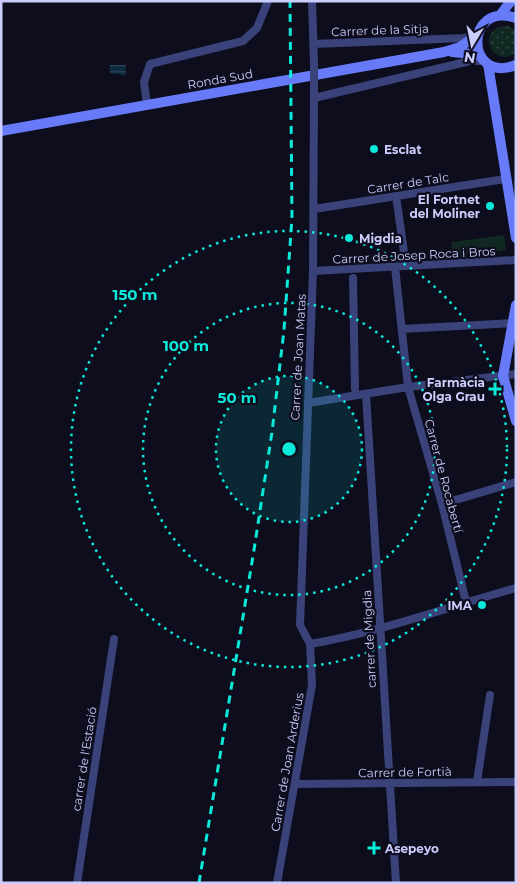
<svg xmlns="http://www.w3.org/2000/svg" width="517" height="884" font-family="Montserrat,sans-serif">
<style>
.grass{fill:url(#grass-dots)}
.park{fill:#102722}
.water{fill:url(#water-rules)}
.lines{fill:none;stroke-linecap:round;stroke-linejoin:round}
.street{stroke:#3a427a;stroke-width:8}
.secondary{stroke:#677bf8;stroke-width:10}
.rail{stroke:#0be9db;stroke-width:3;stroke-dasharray:8 6;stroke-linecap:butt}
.street-bridge{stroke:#3a427a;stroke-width:8}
.ring{fill:none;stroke:#0be9db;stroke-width:2.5;stroke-dasharray:2.5 5}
.poi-dot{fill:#0be9db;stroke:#0d0d1d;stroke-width:2}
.labels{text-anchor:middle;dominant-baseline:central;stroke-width:4.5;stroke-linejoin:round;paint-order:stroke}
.street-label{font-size:12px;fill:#cbcefd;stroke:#0d0d1d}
.poi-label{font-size:12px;font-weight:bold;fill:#cbcefd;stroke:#0d0d1d;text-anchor:start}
.centre{fill:#0be9db;stroke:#0d0d1d;stroke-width:2.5}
.ring-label{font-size:15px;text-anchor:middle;font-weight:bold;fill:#0be9db;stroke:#0d0d1d;stroke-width:4.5;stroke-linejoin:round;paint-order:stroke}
</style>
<defs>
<pattern id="grass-dots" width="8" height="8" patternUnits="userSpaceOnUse" patternTransform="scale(1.25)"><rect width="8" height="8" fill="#102722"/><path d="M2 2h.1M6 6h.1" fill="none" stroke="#314543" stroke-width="1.8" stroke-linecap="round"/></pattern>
<pattern id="water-rules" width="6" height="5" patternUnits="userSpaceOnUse" patternTransform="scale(1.25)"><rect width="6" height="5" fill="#0e2a40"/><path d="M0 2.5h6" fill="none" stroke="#30485c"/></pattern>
</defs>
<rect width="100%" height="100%" fill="#0d0d1d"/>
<!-- grass -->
<path class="grass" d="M503 26H509L516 31V52C495 70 474 33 503 26Z"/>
<!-- park -->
<path class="park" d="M504 235 506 250 453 258 451 242Z"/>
<!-- water -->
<path class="water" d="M110 65H126V74L123 76 120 74 110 73Z"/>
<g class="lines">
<!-- street -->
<path class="street" d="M312 1 314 62
M313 44 465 38 473 35
M147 105 144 82 150 64 243 41 257 28 268 1
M396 196 406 266
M314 209 505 179
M395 267 408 387 442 504 466 602
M313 271 516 260
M353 278 355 389
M402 329 513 323
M366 394 396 883
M308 403 408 387 516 374
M442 504 516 482
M310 644C380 632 448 607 516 588
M477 782 490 695
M295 784 516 782
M77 883 114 639
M277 883 312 685 310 644 300 625 313 271 314 98 470 61H485"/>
<!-- secondary -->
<path class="secondary" d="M501 14 511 1
M516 18C464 0 465 85 516 65
M452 52 472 54 481 56
M488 64 516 238
M1 131 444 52 460 47 477 35
M516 305 503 376 516 421"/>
<!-- rail -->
<path class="rail" d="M199 883 254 550 272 432 284 330 292 218 290 1"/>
<!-- street-bridge -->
<path class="street-bridge" d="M314 62V98"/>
</g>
<!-- distance rings -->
<circle cx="289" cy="449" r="73" fill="#0be9db" fill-opacity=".12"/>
<g class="ring">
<circle cx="289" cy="449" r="73"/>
<circle cx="289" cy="449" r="146"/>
<circle cx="289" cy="449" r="218"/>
</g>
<!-- markers -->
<g class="poi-dot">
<circle cx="374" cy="149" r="5"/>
<circle cx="490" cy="206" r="5"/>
<circle cx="349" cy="238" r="5"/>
<path d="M492.5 381.5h5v5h5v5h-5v5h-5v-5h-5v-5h5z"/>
<circle cx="482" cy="605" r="5"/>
<path d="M371.5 840.5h5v5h5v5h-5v5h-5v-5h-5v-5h5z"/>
</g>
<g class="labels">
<!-- street labels -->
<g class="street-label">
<text transform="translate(380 30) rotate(-2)">Carrer de la Sitja</text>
<text transform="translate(220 79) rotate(-10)">Ronda Sud</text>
<text transform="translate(408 183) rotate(-9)">Carrer de Talc</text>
<text transform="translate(414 255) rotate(-3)">Carrer de Josep Roca i Bros</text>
<text transform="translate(298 357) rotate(-87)">Carrer de Joan Matas</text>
<text transform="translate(444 476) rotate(75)">Carrer de Rocabertí</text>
<text transform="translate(369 639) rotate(-93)">carrer de Migdia</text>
<text transform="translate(84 759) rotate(-81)">carrer de l'Estació</text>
<text transform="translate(287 762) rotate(-80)">Carrer de Joan Arderius</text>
<text transform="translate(405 772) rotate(-1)">Carrer de Fortià</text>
</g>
<!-- poi labels -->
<g class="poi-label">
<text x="384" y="149">Esclat</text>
<text x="480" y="199" text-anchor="end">El Fortnet<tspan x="480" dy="14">del Moliner</tspan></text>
<text x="359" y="238">Migdia</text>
<text x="485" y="382" text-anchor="end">Farmàcia<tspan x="485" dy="14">Olga Grau</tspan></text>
<text x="472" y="605" text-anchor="end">IMA</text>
<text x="385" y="848">Asepeyo</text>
</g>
</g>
<circle cx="289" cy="449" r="8" class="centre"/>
<g class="ring-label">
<text x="135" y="300">150 m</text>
<text x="186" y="351">100 m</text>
<text x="237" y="403">50 m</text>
</g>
<!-- border -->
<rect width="517" height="884" fill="none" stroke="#cbcefd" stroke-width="5"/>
<!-- north arrow -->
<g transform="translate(472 45) rotate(190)" stroke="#0d0d1d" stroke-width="4" paint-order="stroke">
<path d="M0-4L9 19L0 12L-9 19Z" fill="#cbcefd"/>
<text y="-8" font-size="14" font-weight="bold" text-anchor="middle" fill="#cbcefd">N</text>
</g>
</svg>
